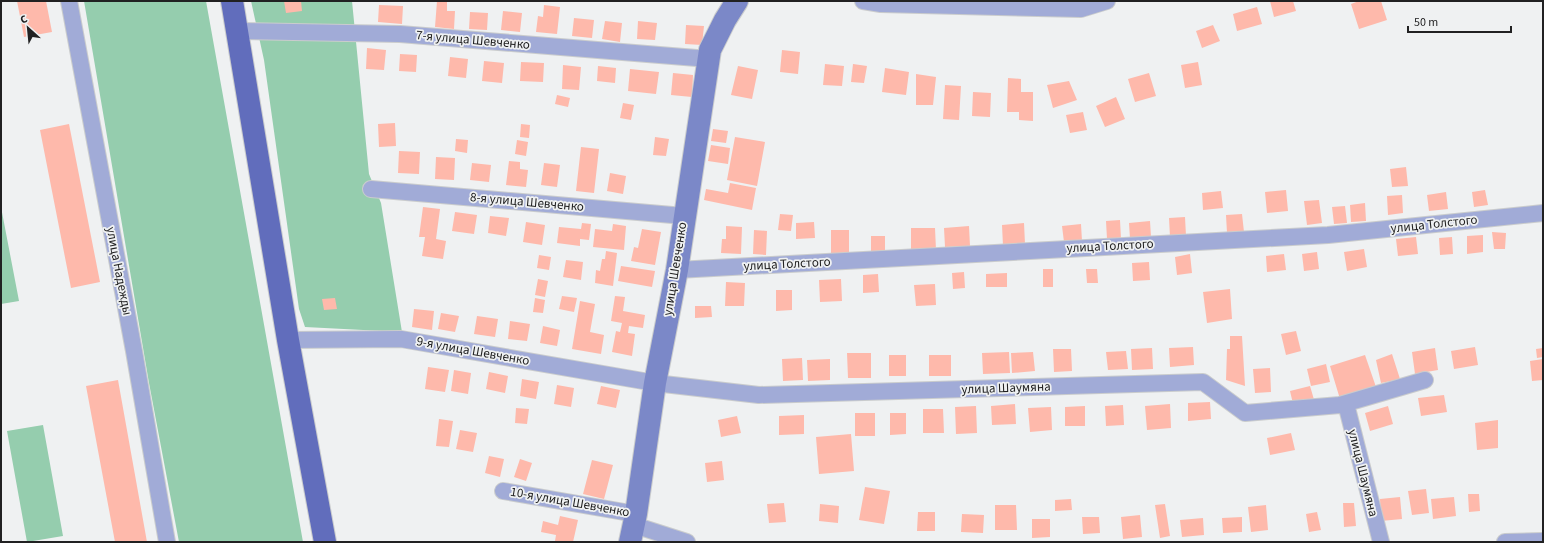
<svg xmlns="http://www.w3.org/2000/svg" width="1544" height="543" font-family="'Source Sans 3',sans-serif">
<style>
.green{fill:#95cdae}
.building{fill:#feb9ab}
.lines{fill:none;stroke-linecap:round;stroke-linejoin:round}
.minor-casing{stroke:#cacccd;stroke-width:18}
.secondary-casing{stroke:#cacccd;stroke-width:24}
.primary-casing{stroke:#cacccd;stroke-width:24}
.minor{stroke:#a1abd7;stroke-width:16}
.secondary{stroke:#7b88c8;stroke-width:22}
.primary{stroke:#616dbc;stroke-width:22}
.labels{text-anchor:middle;dominant-baseline:central;stroke-width:3.5;stroke-linejoin:round;paint-order:stroke}
.street-label{font-size:13px;fill:#212122;stroke:#eff1f2}
</style>
<rect width="100%" height="100%" fill="#eff1f2"/>
<!-- green -->
<path class="green" d="M84 1H206L303 542H179L149 383Z
M251 1H352L369 174 381 203 402 332 305 327 299 309 264 60Z
M1 207 19 301 1 304Z
M43 425 63 536 27 542 7 431Z"/>
<!-- building -->
<path class="building" d="M17 1H46L52 32 24 37Z
M284 1H301L302 11 286 13Z
M437 1H447V11H455L454 29 435 27Z
M1270 1H1293L1296 11 1274 17Z
M1359 1H1381L1387 20 1359 29 1351 4Z
M379 5 403 6 402 24 378 22Z
M544 5 560 7 557 34 536 32 538 16 543 17Z
M1257 7 1262 24 1237 31 1233 14Z
M503 11 522 13 520 32 501 30Z
M470 12 488 13 487 30 469 29Z
M574 18 594 20 592 38 572 36Z
M605 21 622 23 620 42 602 39Z
M638 21 657 23 655 40 637 39Z
M686 25 704 26 702 45 685 44Z
M1213 25 1220 41 1202 48 1196 31Z
M367 48 386 50 384 70 366 69Z
M782 50 800 52 798 74 780 72Z
M400 54 417 55 416 72 399 71Z
M450 57 468 59 466 78 448 76Z
M484 61 504 63 502 83 482 81Z
M521 62 544 63 543 82 520 81Z
M1198 62 1202 85 1185 88 1181 65Z
M825 64 844 66 842 86 823 85Z
M853 64 867 66 864 83 851 82Z
M563 65 581 67 579 90 562 89Z
M598 66 616 68 615 83 597 81Z
M738 66 758 70 752 99 731 95Z
M885 68 909 72 906 95 882 92Z
M630 69 659 72 656 94 628 91Z
M673 73 693 75 692 97 671 95Z
M1149 73 1156 96 1135 102 1128 79Z
M916 74 936 77 933 105H916Z
M1008 78 1021 79V92H1033V121L1019 120V112H1007Z
M1069 81 1077 100 1053 108 1047 85Z
M945 85 961 86 959 120 943 119Z
M973 92 991 93 990 117 972 116Z
M557 95 570 98 568 107 555 104Z
M1116 97 1125 119 1105 127 1096 106Z
M623 103 634 105 631 120 620 118Z
M1083 112 1087 130 1070 133 1066 115Z
M395 123 396 146 379 147 378 124Z
M69 124 100 282 71 288 40 130Z
M521 124 530 125 529 138 520 137Z
M713 129 728 131 726 143 711 141Z
M655 137 669 139 666 156 653 155Z
M735 137 765 142 757 186 727 180Z
M456 139 468 140 467 153 455 151Z
M517 140 528 142 526 156 515 154Z
M711 145 730 148 728 164 708 161Z
M581 147 599 149 594 193 576 191Z
M399 151 420 152 419 174 398 173Z
M436 157 455 158 454 180 435 179Z
M509 161 520 162V169L528 170 526 187 506 185Z
M472 163 491 165 489 182 470 180Z
M544 163 560 165 557 187 541 185Z
M1406 167 1408 186 1392 187 1390 169Z
M610 173 626 176 623 194 607 191Z
M730 183 756 188 752 210 704 200 706 189 728 193Z
M1286 190 1288 211 1267 213 1265 192Z
M1485 190 1488 205 1474 207 1472 192Z
M1221 191 1223 208 1203 210 1202 193Z
M1446 192 1448 209 1429 211 1427 195Z
M1402 195 1403 213 1388 215 1387 196Z
M1319 200 1322 223 1307 225 1304 201Z
M1365 203 1366 221 1351 222 1350 205Z
M1345 206 1347 223 1334 224 1332 207Z
M423 207 440 209 436 239 446 241 443 259 422 256 425 237H419Z
M455 212 477 215 474 234 452 231Z
M780 214 793 215 791 231 778 230Z
M1242 214 1244 232 1227 233 1226 215Z
M490 216 509 218 506 236 488 233Z
M1185 217 1186 236 1170 237 1169 218Z
M1120 220 1121 239H1107L1106 221Z
M1150 221 1151 237 1130 239 1129 223Z
M526 222 545 225 542 245 523 242Z
M814 222 815 238 796 239V223Z
M582 223 591 224 589 240 580 239V246L557 243 559 227 581 229Z
M1024 223 1025 244 1003 246 1002 225Z
M613 224 626 226 624 250 593 247 595 229 612 231Z
M1081 224 1082 241 1064 242 1062 226Z
M726 226 742 227 741 254 721 253 722 239H726Z
M969 226 970 246 945 247 944 228Z
M911 228H935L936 250H911Z
M642 229 661 232 655 265 631 261 634 247 638 248Z
M754 230 767 231 766 255 753 254Z
M831 230H849V253H831Z
M1492 232 1506 233 1505 249H1494Z
M1483 235V252L1467 254V236Z
M871 236H885V254H871Z
M1416 237 1418 254 1398 256 1396 239Z
M1452 237 1453 254 1440 255 1439 238Z
M1364 249 1367 267 1347 271 1344 252Z
M606 251 617 253 613 286 595 283 596 270 600 271 602 259H605Z
M1317 252 1319 269 1304 271 1302 254Z
M1190 254 1192 273 1177 275 1175 257Z
M1284 254 1286 270 1267 272 1266 256Z
M539 255 551 257 549 270 537 268Z
M566 260 583 262 581 280 563 277Z
M1149 262 1150 280 1133 281 1132 263Z
M621 266 655 271 652 287 618 281Z
M1043 269H1053V287H1043Z
M1086 269H1097L1098 283H1087Z
M964 272 965 288 953 289 952 273Z
M1007 273V287H986V274Z
M878 274 879 292 863 293V275Z
M538 279 548 281 545 297 535 295Z
M841 279 842 301 820 302 819 280Z
M726 282 745 283 744 306H725Z
M935 284 936 305 916 306 914 285Z
M1230 289 1232 319 1207 323 1203 292Z
M776 290H792V310L776 311Z
M562 296 577 298 574 312 559 309Z
M615 296 625 297 623 311 645 315 643 328 629 326 628 333 635 334 632 356 612 352 616 331 620 332 622 323 611 321Z
M335 298 337 309 324 310 322 299Z
M535 298 545 300 543 313 533 312Z
M580 301 595 304 590 332 604 335 601 354 572 349Z
M695 306H711L712 317 695 318Z
M414 309 434 311 432 330 412 327Z
M441 313 459 316 455 332 438 329Z
M477 316 498 319 495 337 474 334Z
M510 321 530 324 527 341 508 339Z
M543 326 560 330 557 346 540 343Z
M1296 331 1301 351 1286 355 1281 334Z
M1230 336H1242L1245 386 1226 380 1227 349H1230Z
M1193 347 1194 365 1170 367 1169 348Z
M1475 347 1478 365 1454 369 1451 351Z
M1152 348 1153 369 1132 370 1131 349Z
M1435 348 1438 370 1415 374 1412 352Z
M1543 348V357L1537 358 1536 349Z
M1053 349H1071L1072 371 1054 372Z
M1126 351 1128 369 1108 370 1106 352Z
M1009 352 1010 373 983 374 982 353Z
M1033 352 1035 371 1012 373 1011 353Z
M847 353H871V378H848Z
M1392 354 1400 379 1381 383 1376 360Z
M889 355H906V376H889Z
M929 355H951V376H929Z
M1365 355 1376 387 1340 399 1330 366Z
M802 358 803 380 783 381 782 359Z
M830 359V380L808 381 807 360Z
M1543 359V380L1532 381 1530 361Z
M1326 364 1330 382 1311 386 1307 369Z
M428 367 449 370 445 392 425 389Z
M1270 368 1271 392 1255 393 1253 369Z
M454 370 471 373 468 394 451 391Z
M489 372 508 376 505 393 486 389Z
M522 379 539 382 536 399 520 396Z
M118 380 147 542H115L86 386Z
M557 385 574 388 571 407 554 404Z
M601 386 620 390 616 408 597 404Z
M1310 386 1315 403 1294 408 1290 391Z
M1444 395 1447 412 1421 416 1418 398Z
M1210 402 1211 419 1188 421V403Z
M1015 404 1016 424 992 425 991 406Z
M1170 404 1171 428 1147 430 1145 406Z
M1123 405 1124 425 1106 426 1105 406Z
M976 406 977 433 956 434 955 407Z
M1085 406V426H1065V407Z
M1388 406 1393 424 1370 431 1365 413Z
M1051 407 1052 430 1030 432 1028 408Z
M516 408 529 409 527 424 515 423Z
M923 409H943L944 433H923Z
M855 413H875V436H855Z
M890 413H906V434L890 435Z
M804 415V434L779 435V416Z
M737 416 741 433 721 437 718 420Z
M439 419 453 421 449 447 436 446Z
M1498 420V448L1477 450 1475 423Z
M460 430 477 433 473 452 456 449Z
M1291 433 1295 450 1270 455 1267 438Z
M851 434 854 471 819 474 816 437Z
M489 456 504 459 500 477 485 473Z
M520 459 532 463 526 481 514 477Z
M592 460 613 465 604 499 583 494Z
M722 461 724 480 707 482 705 463Z
M865 487 890 491 884 524 859 520Z
M1426 489 1429 513 1412 515 1408 491Z
M1468 494H1479L1480 511 1469 512Z
M1400 497 1402 519 1381 521 1380 499Z
M1454 497 1456 516 1433 519 1431 499Z
M1071 499 1072 510 1055 511V500Z
M784 503 786 522 769 523 767 504Z
M1343 503H1354L1356 526 1344 527Z
M820 504 839 506 838 523 819 521Z
M1165 504 1170 536 1160 538 1155 505Z
M995 505H1016L1017 530H995Z
M1266 505 1268 530 1251 532 1248 507Z
M918 512H935V531H917Z
M1317 512 1321 530 1309 532 1306 514Z
M962 514 984 515 983 533 961 532Z
M1140 515 1142 537 1123 539 1121 517Z
M560 516 578 520 573 542 555 541 556 535 541 532 543 521 558 525Z
M1082 517H1099L1100 533 1083 534Z
M1242 517V532L1223 533 1222 518Z
M1203 518 1204 535 1182 537 1180 520Z
M1032 519H1050V537L1032 538Z"/>
<g class="lines">
<defs>
<path id="minor" d="M69 1 134 351 167 542
M863 1 881 4 1081 9 1107 1
M237 31 400 34 709 59
M371 189 684 216
M677 270 1328 235 1543 213
M288 340 401 339 655 383 759 395 1203 382 1245 413 1340 405 1425 380
M1346 404 1381 542
M503 491 636 514
M634 525 687 542
M1505 542 1543 541"/>
<path id="secondary" d="M630 542 636 514 655 383 677 270 710 50 725 20 737 1"/>
<path id="primary" d="M232 1 288 340 325 542"/>
</defs>
<!-- minor casing -->
<use href="#minor" class="minor-casing"/>
<!-- secondary casing -->
<use href="#secondary" class="secondary-casing"/>
<!-- primary casing -->
<use href="#primary" class="primary-casing"/>
<!-- minor -->
<use href="#minor" class="minor"/>
<!-- secondary -->
<use href="#secondary" class="secondary"/>
<!-- primary -->
<use href="#primary" class="primary"/>
</g>
<g class="labels">
<!-- street labels -->
<g class="street-label">
<text transform="translate(473 40) rotate(5)">7-я улица Шевченко</text>
<text transform="translate(527 202) rotate(5)">8-я улица Шевченко</text>
<text transform="translate(1434 224) rotate(-6)">улица Толстого</text>
<text transform="translate(1110 246) rotate(-3)">улица Толстого</text>
<text transform="translate(787 264) rotate(-3)">улица Толстого</text>
<text transform="translate(675 269) rotate(-81)">улица Шевченко</text>
<text transform="translate(119 271) rotate(79)">улица Надежды</text>
<text transform="translate(473 351) rotate(10)">9-я улица Шевченко</text>
<text transform="translate(1006 388) rotate(-2)">улица Шаумяна</text>
<text transform="translate(1363 473) rotate(76)">улица Шаумяна</text>
<text transform="translate(570 502) rotate(10)">10-я улица Шевченко</text>
</g>
</g>
<!-- border -->
<rect width="1544" height="543" fill="none" stroke="#212122" stroke-width="4"/>
<!-- north arrow -->
<g transform="translate(28 28) rotate(333)" stroke="#eff1f2" stroke-width="3" paint-order="stroke">
<path d="M0-3L7 15L0 10L-7 15Z" fill="#212122"/>
<text y="-6" font-size="11" font-weight="bold" text-anchor="middle" fill="#212122">С</text>
</g>
<!-- scale -->
<path d="M1408 26v6h103v-6" fill="none" stroke="#212122" stroke-width="2"/>
<text x="1414" y="26" font-size="12" fill="#212122" stroke="#eff1f2" stroke-width="3" paint-order="stroke">50 m</text>
</svg>
